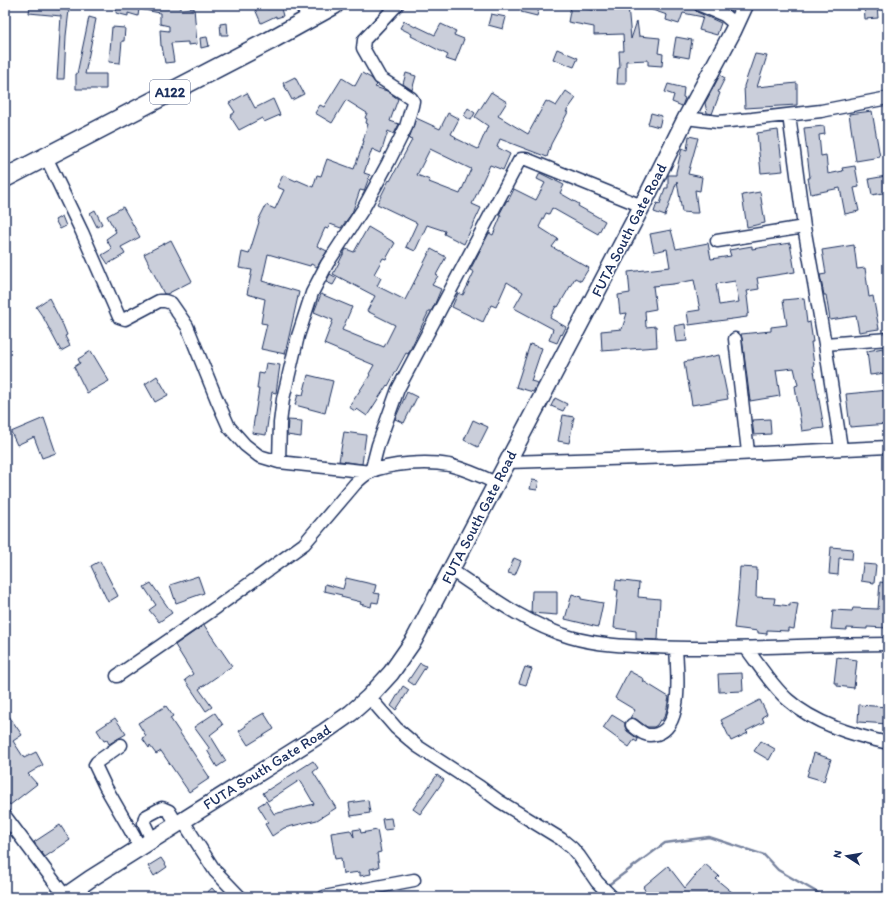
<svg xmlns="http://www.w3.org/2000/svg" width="893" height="902" font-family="Itim,sans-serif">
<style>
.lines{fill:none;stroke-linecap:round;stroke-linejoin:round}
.stream{stroke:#77839f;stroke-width:2.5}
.building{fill:#caceda;stroke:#1b2f5e;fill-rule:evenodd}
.minor-casing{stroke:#1b2f5e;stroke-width:15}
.major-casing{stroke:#1b2f5e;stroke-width:19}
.highway-casing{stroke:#1b2f5e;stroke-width:21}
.minor{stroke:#fff;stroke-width:12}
.major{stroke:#fff;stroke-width:16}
.highway{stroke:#fff;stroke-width:18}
.labels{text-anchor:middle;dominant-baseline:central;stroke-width:3;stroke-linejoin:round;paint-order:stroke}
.shield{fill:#fff;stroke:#5f6d8e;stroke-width:1}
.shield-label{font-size:14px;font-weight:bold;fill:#1b2f5e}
.street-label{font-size:15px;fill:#1b2f5e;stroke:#fff}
</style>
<rect width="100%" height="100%" fill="#fff"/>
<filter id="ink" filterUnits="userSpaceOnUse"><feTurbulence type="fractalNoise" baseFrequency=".025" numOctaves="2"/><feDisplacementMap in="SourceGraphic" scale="8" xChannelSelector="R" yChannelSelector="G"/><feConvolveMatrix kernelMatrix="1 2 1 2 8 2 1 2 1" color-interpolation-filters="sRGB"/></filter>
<g filter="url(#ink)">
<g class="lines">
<!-- stream -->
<path class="stream" d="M607 886 665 843 709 837 764 855 778 870 820 894 888 893
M593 897 602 891"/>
</g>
<!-- building -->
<path class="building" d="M117 5H180V9L194 8 197 44 188 45V42L171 43 174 62 165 63 162 46H161L160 30 169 31V26L160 24V13L139 9 138 16 128 13V16L116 13Z
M280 5 283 16 276 18V16L261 23 255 9 261 6 268 9Z
M522 5 539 8 537 16 521 12Z
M593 5H628L631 39 637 21 639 36 660 38 658 53 663 54 662 66 648 65V60L626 61V84H617L618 68H620L619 51H624L623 34 594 35V27L568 22 571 6 593 10Z
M642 5H693L694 9 697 12 721 23 717 35 699 30 703 17 683 13 679 24 666 20 667 15 641 6Z
M864 5H877L878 18 865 19Z
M30 6 69 10 66 36 64 79H57L61 16 29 13Z
M491 14 506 17 503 29 488 25Z
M89 17 96 19 85 74H106V89H76V74H77Z
M404 21 415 27 416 26 435 35 441 24 456 31 454 35 464 39 455 62 446 59 448 55 411 36 412 34 400 28Z
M227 23 228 35H221L220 24Z
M112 27 125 28 124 41H122L120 63 109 62Z
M207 37 209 46 201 48 200 38Z
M676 37 692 40 689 58 673 55Z
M557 49 578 58 574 67 553 59Z
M755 54 767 56 757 87 797 83V105L745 108 744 86Z
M362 73 371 78 377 85 375 87 387 91 398 99 390 121 399 124 394 134 388 131 381 153 372 149 364 173 370 175 364 191 360 190 352 213 341 228 330 224 328 229 325 228 317 246 327 251 317 267 311 264 310 266 268 254 262 281 299 292 285 354 261 349 267 324 261 323 265 299 247 294 252 270 239 268 242 252 249 254 259 222 258 221 266 205 275 209 284 190 277 187 283 175 296 181 297 180 313 187 317 175 321 176 327 159 354 169 364 141H363L368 124 366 123 367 119 365 118 367 113 346 100 332 123 315 113 320 105 324 107 342 78 355 86Z
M406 73 416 76 412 90 403 84Z
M720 75 725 78 718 92 720 93 712 114 707 113 705 103Z
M295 77 304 94 292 100 283 83Z
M668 84 684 88 683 97 685 98 682 106 672 102 674 95 665 92Z
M566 91 576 98 566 112H568L551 144 547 157 500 139 497 147 510 154 503 170 490 165 472 204 481 208 464 244 444 234 445 231 427 225 415 251 406 247 417 223 377 204 389 180 390 181 412 140 409 139 416 118 440 129 448 113 459 119 451 134 456 137 455 138 478 149 488 126 475 117 491 92 507 102 498 116 528 134 546 101 556 106ZM430 149 471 169 460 194 429 182 430 180 417 175Z
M247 93 255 108 273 99 280 115 264 122 262 118 239 130 230 116 235 112 229 103Z
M468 108 475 113 471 120 464 116Z
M872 111 880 157 856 161 849 114Z
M651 113 662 116 659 127 648 124Z
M824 126 825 134 819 135 821 156 826 155 828 174 843 171 842 168 855 166 859 187 854 188 859 211 845 214 840 188 811 194 808 178H810L804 128Z
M778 130 783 171 761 173 757 133Z
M689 136 698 138 688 174 702 177 700 191 695 190 698 213H693L682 212 677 181 665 216 654 212 657 203 660 204 665 188H668V175H676V172L682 148 687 150Z
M540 173 564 185 560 193 579 204 578 206 605 221 598 234 552 208 549 214 546 213 539 227 558 239 552 247 589 268 581 281 575 278 558 307 556 306 550 318 566 327 562 335 561 334 557 343 549 340 553 329 514 308 523 292 507 282 496 307 491 305 483 322 452 307 458 293 463 295 474 272 470 270 489 233 493 235 501 216 499 215 507 200 508 201 514 189 536 200 545 183 537 179Z
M886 176 888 183V192L872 195 869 179Z
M760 192 765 223 747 227 742 195Z
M123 207 140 237 121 247 125 254 108 264 102 255 112 249 106 239 116 232 107 216Z
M95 210 102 224 97 227 90 213Z
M62 216 66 226 60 229 55 220Z
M368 227 395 243 386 259 383 258 374 274 381 278 377 286 405 300 431 249 446 257 436 275 438 276 432 285 441 289 434 306 431 311H429L408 354 406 353 388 386 387 385 367 416 357 409 355 411 349 407 370 375 369 374 374 365 324 344 333 320 314 312 321 294 352 307 342 330 384 347 395 325 367 311 375 296 333 274 346 249 354 252Z
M671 230 676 249 708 243 711 259 731 256 729 250 752 246V249L790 243 795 272 757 278 759 289 747 291 748 295 747 296 749 313 747 314V317L689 325 687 312 700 310 694 280 673 284 653 286 656 309 645 311 646 327 656 326 657 347 602 351 601 331 622 329 627 313 620 314 618 295 630 293 628 272 670 267 667 249 654 252 650 234ZM735 281 739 302 719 305 716 284Z
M171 240 192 281 167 294H164L144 254Z
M854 245 857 269 865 268 869 297 873 296 879 329 859 332 856 316 830 320 826 295H824L820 275 826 274 822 250Z
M330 274 337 278 333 285 326 282Z
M49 298 63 325 67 335 65 336 70 346 61 351 43 317 36 307Z
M804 298 807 323 810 322 813 342H811L814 365H813L824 428 802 431 795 386 798 385 794 368 776 370 780 396 750 401 742 338 741 334 771 331V327L787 325 783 300Z
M685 324 687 341 676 342 674 326Z
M530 344 542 348 531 381 538 383 533 392 516 387Z
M883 348 886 373 870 375 867 351Z
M91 351 109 381 87 393 74 367 80 363 78 359Z
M719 355 728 399 692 405 688 381H687L684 362Z
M266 363 280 365 276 393 272 392 266 435 252 433 259 389H257L259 373 264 374Z
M308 375 333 381 325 413 295 405 298 394 303 395Z
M157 376 168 395 155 402 145 384Z
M888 390V424L850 427 846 394Z
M407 392 417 397 404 423 395 419Z
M555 398 567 404 563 411 551 406Z
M563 415 574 417 569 443 558 441Z
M44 418 56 453 42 458 34 437 17 445 11 432Z
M770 419 771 434 754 435 752 420Z
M288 420 302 421 301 437 287 435Z
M473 420 488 427 478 447 464 440Z
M344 432 366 435 362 464 339 461Z
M532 480 539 481 537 490 530 489Z
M831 547 853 549 852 559 839 558 838 575 829 574Z
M514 558 521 561 515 575 508 573Z
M100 561 118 596 108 602 91 566Z
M863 564 876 565 874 583 861 581Z
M740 567 757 568 756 597 775 598 774 604 790 606V603L798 604 794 629 788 628V631L767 630V634L758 633V631L734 628 738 595Z
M198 576 204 593 176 603 170 585Z
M346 578 376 585 374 593 380 594 378 603 372 602 371 607 360 604 361 602 341 597 342 595 324 591 325 584 343 589Z
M616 580 639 583 638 597 660 599 658 640 636 639V631L614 628 618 590H615Z
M880 582 888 583V628L867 627V629L847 628V630L831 629 833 610 852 611 853 608 878 609Z
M151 583 172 613 159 622 149 610 156 605 144 587Z
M532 591H557V615L531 613Z
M572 594 581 597V599L603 603 598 627 565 619Z
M204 625 232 666 199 689 212 707 206 711 185 680 193 674 175 645Z
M837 657 857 660 854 688 837 686V683H834Z
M420 663 426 666 414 685 408 681Z
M525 667 532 669 526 685 519 683Z
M629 671 644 679 643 681 669 697 666 713 662 721 660 720 657 725 654 727H647L636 719 630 718 635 710 615 698Z
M742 673 743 691 719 692 718 674Z
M403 686 409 690 396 710 391 706Z
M760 700 767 714 762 717 764 722 746 731 748 733 731 741 721 720Z
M859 705 888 707V724L858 722Z
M166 706 173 716 170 718 210 778 189 792 161 751 156 754 150 746 149 748 142 738 146 736 138 723Z
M215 713 223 725 210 735 226 761 217 767 207 750 210 749 194 727Z
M264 713 274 729 248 745 239 731 246 726 245 724Z
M612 715 625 723V727L627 731 638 739 637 742 634 740 629 747 603 728Z
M9 716 22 735 13 741 24 758 36 752 43 765 28 774 37 784 10 805 5 798V721Z
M115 718 126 734 109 744 107 740 104 741 97 730Z
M761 741 775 749 769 760 754 751Z
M814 753 831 759 824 781 807 776Z
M313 761 318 768 313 772 336 808 317 820 284 828 272 836 265 824 268 822 258 806 266 801 274 814 314 804 300 780 268 801 263 793Z
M437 775 444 780 420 814 413 809Z
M368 800 370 813 351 816 349 803Z
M391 818 393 829 384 830 382 819Z
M60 825 70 840 45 857 34 842Z
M360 829 361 833 377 830 381 852 377 853 379 867 370 869 371 874 360 876V872L343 874 341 858 335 859 331 833 350 830 354 837 353 830Z
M161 858 167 867 154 876 148 866Z
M705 864 719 876 716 879 733 893 729 897H649L643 887 668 866 685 888Z
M212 888 220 897H202Z"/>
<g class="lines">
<defs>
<path id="minor" d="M700 5 724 15 736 25
M789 115 804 227 825 344 841 448
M686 118 718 122 752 119 821 111 888 98
M46 157 82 232 119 317 125 319 159 301H165L171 303 187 326 217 400 229 427 245 445 259 456 279 462 371 472
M717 241 804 227
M735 339 748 452
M825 344 888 339
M279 462 280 423 283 399 298 336 312 293 327 264 363 209 388 163 406 127 412 106 413 101 411 98 380 78 363 48 364 40 397 5
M507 462 675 457 888 447
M371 472 378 445 398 389 519 161 521 159H526L642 206
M451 570C488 595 526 624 570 637 597 645 626 646 654 647 732 651 810 644 888 644
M746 648C759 665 772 686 788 700 815 724 853 735 888 743
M117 676 217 607 304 544 355 484C360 479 364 475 370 472 390 463 428 461 449 465 465 469 481 476 496 483
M369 697 396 728 417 746 480 787 499 801 561 839 572 848 579 856 597 882 612 897
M632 725C636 728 640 732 645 734 649 736 653 735 657 734 684 726 677 670 676 648
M121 745 97 762 95 765 105 786 140 847
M5 816 65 896
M183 821 215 871 240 897
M152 840 144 823 145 817 162 808 169 811 177 824
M324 897 414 880"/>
<path id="major" d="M303 5 312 18
M64 897 90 879 324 732 351 713 369 697 391 673 414 640 642 206 686 118 733 31 745 5"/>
<path id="highway" d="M5 178 269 41 334 5"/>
</defs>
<!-- minor casing -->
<use href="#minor" class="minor-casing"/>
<!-- major casing -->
<use href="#major" class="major-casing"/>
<!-- highway casing -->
<use href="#highway" class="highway-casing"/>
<!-- minor -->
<use href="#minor" class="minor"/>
<!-- major -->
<use href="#major" class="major"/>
<!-- highway -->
<use href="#highway" class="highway"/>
</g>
</g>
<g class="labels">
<!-- shield labels -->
<rect class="shield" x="150" y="80" width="40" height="24" rx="3"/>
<g class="shield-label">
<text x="170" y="92">A122</text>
</g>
<!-- street labels -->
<g class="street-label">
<text transform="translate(629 230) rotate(-63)">FUTA South Gate Road</text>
<text transform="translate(479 517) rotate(-63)">FUTA South Gate Road</text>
<text transform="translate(267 767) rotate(-32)">FUTA South Gate Road</text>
</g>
</g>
<!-- margin -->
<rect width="893" height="902" fill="none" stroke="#fff" stroke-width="20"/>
<rect x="10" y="10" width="873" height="882" fill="none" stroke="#1b2f5e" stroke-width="1.5" filter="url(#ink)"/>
<!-- north arrow -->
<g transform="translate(847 856) rotate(282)" stroke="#ffffff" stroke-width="3" paint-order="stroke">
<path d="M0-3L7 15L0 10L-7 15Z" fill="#1b2f5e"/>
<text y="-6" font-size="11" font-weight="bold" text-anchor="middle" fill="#1b2f5e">N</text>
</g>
</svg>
